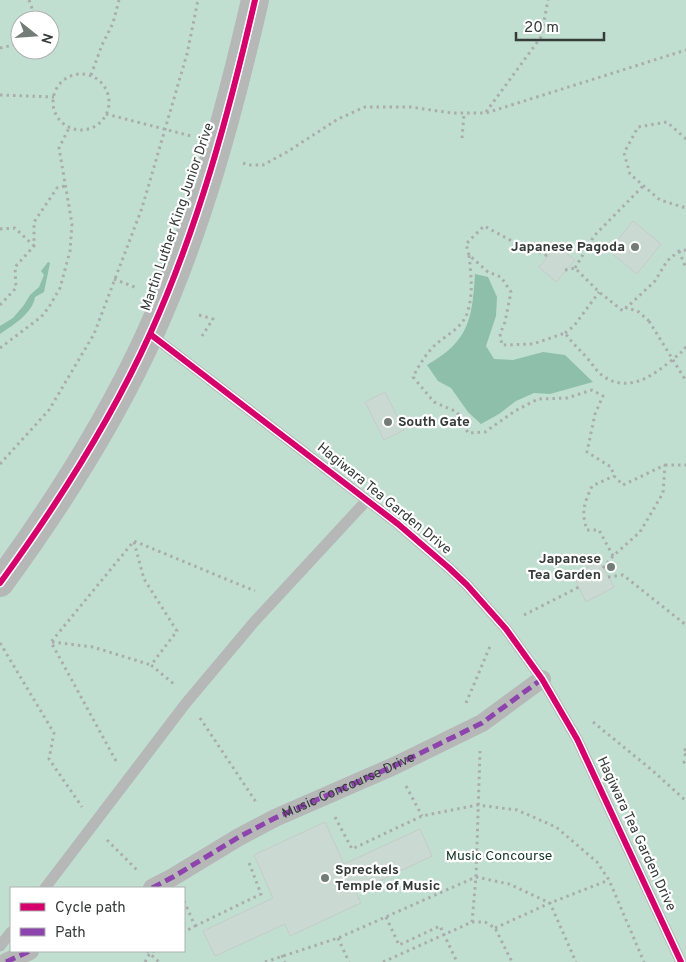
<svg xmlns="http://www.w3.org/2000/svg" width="686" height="962" font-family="Overpass,sans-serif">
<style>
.green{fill:#c1dfd1;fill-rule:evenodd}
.water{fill:#8dbfaa}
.building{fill:#cadad2;stroke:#c5ccc9}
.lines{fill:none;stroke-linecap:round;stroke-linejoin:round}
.path{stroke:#aaadac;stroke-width:3;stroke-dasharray:2.5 4;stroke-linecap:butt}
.service{stroke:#b5b8b7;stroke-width:11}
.pedestrian{stroke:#b5b8b7;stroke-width:18}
.tertiary{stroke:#b5b8b7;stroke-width:28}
.path-bridge{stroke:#aaadac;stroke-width:3;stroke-dasharray:2.5 4;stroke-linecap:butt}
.quiet{stroke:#8e44ad;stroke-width:5;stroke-dasharray:10 5;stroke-linecap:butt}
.cycleway-casing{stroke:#fff;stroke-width:9}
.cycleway{stroke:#d6006c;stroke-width:6}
.poi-dot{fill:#747c78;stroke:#fff;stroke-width:2}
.labels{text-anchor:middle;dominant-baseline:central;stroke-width:4.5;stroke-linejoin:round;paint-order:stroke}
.street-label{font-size:14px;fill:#353c39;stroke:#fff}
.poi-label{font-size:14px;font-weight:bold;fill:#353c39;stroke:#fff;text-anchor:end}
.park-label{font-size:14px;fill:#153629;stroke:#fff}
</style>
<rect width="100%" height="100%" fill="#eaf2ee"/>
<!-- green -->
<path class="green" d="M0 0H686V962H0ZM20 20H50V50H20ZM11 888H184V951H11Z"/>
<!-- water -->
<path class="water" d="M48 262 50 263 44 292 35 297C33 313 13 325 0 334V326L13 318 24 305 30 295 39 287 44 275 41 271Z
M475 274 488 277 497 297 496 316 486 346 494 359 513 360 543 352 565 355 593 382 550 394 534 393 516 401 499 414 481 424 468 412 451 388 438 381 427 365C469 341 472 320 475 274Z"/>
<!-- building -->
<path class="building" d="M633 221 661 244 637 274 609 251Z
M557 245 575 260 556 282 539 267Z
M385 392 404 430 384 440 365 402Z
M599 561 614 587 586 602 573 575Z
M325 822 344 864 420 829 432 856 356 892 361 903 290 936 285 924 215 956 203 931 273 898 254 855Z"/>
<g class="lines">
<!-- path -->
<path class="path" d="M29 0 34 14 32 20
M0 48 14 45 20 40
M53 102a28 28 0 1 1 56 0a28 28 0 1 1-56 0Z
M91 75 102 45 113 23 119 0
M0 95 54 97
M486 112 541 37 548 0
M106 114 191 136
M462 138 464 114
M686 139 667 122 638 127 624 153 630 174 660 200 686 208
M243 163 248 165H263L287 152 338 119 365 107H410L452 113H486L686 50
M0 229 15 228 34 246
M679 251 686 268
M469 255 466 244 484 226 512 241 548 256
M575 268 594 236 644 185
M565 270 575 268 599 292 623 311 655 281 667 261 679 251 686 250
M114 279 137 288
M0 305 16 288 15 267 34 246V222L57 188 65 186
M625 307 639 312 649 321
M199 315 213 319 202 336
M565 333 574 326 599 292
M0 348 41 317 49 307 60 288 70 251 72 224 59 148 69 128
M0 464 49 410 94 334 142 208 187 54 198 0
M665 465H686
M134 542 144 579 177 631 151 665 175 685
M613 556 599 530H587C581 511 584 504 592 486L614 476
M603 568 613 556 640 532 663 493 665 465 623 485 614 476 611 467 587 452 595 414 603 396 592 390 567 398 538 399 515 411 485 432 468 433 457 412 434 402 413 377C419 365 426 354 435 345 445 336 460 329 466 316 474 297 471 275 469 255L488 272 501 277 511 292 505 322 500 334 502 345 533 344 565 333C572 343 580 350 588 359 593 365 597 372 603 376 633 397 662 368 684 350L686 346
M608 577 623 575 686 625
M524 615 579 587
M52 642 93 647 151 665
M0 643 54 733 49 759 82 807
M466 703 491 644
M200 718 256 802
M593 722 653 771 686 801
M686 749 683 751 686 756
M116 761 51 642 134 541 255 591
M683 763 686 761
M406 786 422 816
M335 817 352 849 422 816 477 805 517 810 556 827 597 862 609 880 644 962
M107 840 138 871
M184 901 195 926 184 932
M386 917 399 945 440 926 457 962
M472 922 476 877 480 751
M195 926 261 894 248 860
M495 928 550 903 609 880
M338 938 349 962
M147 951 159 962
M282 955 285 962
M145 962 150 953 154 951
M265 962 338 938 476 877 509 884 550 903 576 962
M383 962 472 922H485L495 928 512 962"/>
<!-- service -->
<path class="service" d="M150 334 398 524 449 568 467 585 506 629 542 679 577 739 681 962
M45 888 186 703 254 622 367 500
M0 946 11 932"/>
<!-- pedestrian -->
<g class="pedestrian">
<path id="s1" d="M152 888 173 877 239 837 275 818 394 766 482 723 542 679"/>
<path d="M6 962 30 951"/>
</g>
<!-- tertiary -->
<path class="tertiary" d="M0 583C57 505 110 422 150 334 198 228 229 113 255 0"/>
<!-- path-bridge -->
<path class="path-bridge" d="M649 321 686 381"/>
<!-- quiet -->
<path class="quiet" d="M152 888 173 877 239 837 275 818 394 766 482 723 542 679
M6 962 30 951"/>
<defs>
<path id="cycleway" d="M150 334 398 524 449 568 467 585 506 629 542 679 577 739 681 962
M0 583C57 505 110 422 150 334 198 228 229 113 255 0"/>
</defs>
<!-- cycleway casing -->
<use href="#cycleway" class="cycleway-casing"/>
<!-- cycleway -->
<use href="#cycleway" class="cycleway"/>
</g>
<!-- markers -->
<g class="poi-dot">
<circle cx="635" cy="247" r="5"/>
<circle cx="388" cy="422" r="5"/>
<circle cx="611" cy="567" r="5"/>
<circle cx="325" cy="878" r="5"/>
</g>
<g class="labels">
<!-- street labels -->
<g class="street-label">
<text transform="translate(178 217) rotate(-71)">Martin Luther King Junior Drive</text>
<text transform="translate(384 499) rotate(39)">Hagiwara Tea Garden Drive</text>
<text stroke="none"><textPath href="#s1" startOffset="222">Music Concourse Drive</textPath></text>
<text transform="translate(636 834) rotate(65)">Hagiwara Tea Garden Drive</text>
</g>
<!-- poi labels -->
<g class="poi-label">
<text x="625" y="247">Japanese Pagoda</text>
<text x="398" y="422" text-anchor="start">South Gate</text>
<text x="601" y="559">Japanese<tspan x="601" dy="16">Tea Garden</tspan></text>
<text x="335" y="870" text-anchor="start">Spreckels<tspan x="335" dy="16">Temple of Music</tspan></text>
</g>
<!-- park labels -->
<g class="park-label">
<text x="499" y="856">Music Concourse</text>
</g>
</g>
<!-- legend -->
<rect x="10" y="887" width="175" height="65" fill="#ffffff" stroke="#aeb1b0"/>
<rect x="20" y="903" width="25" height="8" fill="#d6006c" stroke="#aeb1b0"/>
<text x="55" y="912" font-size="15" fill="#353c39">Cycle path</text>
<rect x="20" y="928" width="25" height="8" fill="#8e44ad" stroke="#aeb1b0"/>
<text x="55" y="937" font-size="15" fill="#353c39">Path</text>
<!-- north arrow -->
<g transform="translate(35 35) rotate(107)"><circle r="24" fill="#ffffff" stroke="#aeb1b0"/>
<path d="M0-4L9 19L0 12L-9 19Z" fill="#747c78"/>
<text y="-8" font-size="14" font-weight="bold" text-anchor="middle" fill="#353c39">N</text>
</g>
<!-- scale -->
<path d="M516 32v8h88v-8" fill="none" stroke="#353c39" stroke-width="2.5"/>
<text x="524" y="32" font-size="15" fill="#353c39" stroke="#ffffff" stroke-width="4" paint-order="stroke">20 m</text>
</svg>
